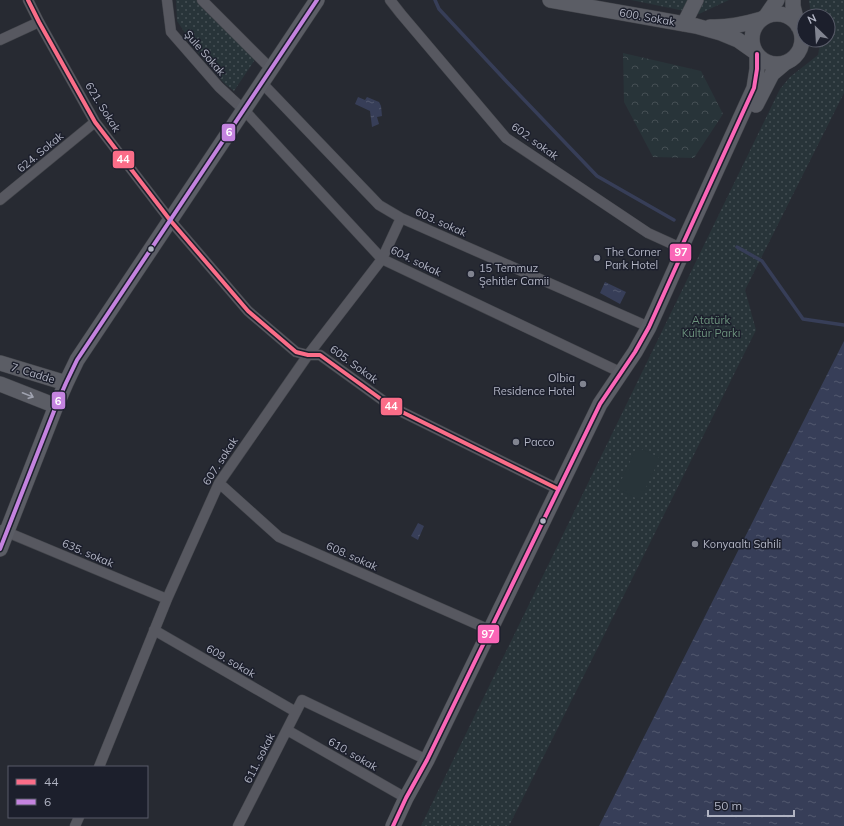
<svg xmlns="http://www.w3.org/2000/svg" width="844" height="826" font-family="Mulish,sans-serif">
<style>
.grass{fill:url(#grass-dots)}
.forest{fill:url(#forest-crowns)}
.pitch{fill:#283439}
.water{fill:url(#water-ripples)}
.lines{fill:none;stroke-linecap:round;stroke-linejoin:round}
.stream{stroke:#373e58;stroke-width:3.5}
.street-casing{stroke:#43454b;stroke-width:11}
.secondary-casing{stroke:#43454b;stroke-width:16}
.street{stroke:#575860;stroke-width:10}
.secondary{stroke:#5b5d65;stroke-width:15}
.bus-1-casing{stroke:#1c1f2c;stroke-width:7}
.bus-2-casing{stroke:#1c1f2c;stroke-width:7}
.bus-3-casing{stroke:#1c1f2c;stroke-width:7}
.bus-1{stroke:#fb6d88;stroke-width:4}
.bus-2{stroke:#c483df;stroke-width:4}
.bus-3{stroke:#fa66b7;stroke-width:4}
.oneway{stroke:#a0a3b0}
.bus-dot{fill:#b1b4c3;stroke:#1c1f2c;stroke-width:1.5}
.poi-dot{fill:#818490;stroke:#1c1f2c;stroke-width:1.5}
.labels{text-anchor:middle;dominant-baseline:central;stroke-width:3;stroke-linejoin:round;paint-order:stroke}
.street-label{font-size:11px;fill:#b1b4c3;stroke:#1c1f2c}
.poi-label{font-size:11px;fill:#b1b4c3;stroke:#1c1f2c;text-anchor:start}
.park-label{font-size:11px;fill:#6b917c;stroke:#1c1f2c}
.line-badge{stroke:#1c1f2c;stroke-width:1.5}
.badge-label{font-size:11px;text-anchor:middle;font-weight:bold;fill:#fff}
</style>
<defs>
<pattern id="grass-dots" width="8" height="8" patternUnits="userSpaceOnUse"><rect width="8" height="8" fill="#283439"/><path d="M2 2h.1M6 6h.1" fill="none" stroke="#454f54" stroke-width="1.8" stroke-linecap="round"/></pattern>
<pattern id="forest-crowns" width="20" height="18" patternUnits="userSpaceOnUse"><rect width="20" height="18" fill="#283439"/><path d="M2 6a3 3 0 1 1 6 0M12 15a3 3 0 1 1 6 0" fill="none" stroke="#454f54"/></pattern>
<pattern id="water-ripples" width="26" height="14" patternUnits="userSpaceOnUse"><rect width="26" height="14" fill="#373e58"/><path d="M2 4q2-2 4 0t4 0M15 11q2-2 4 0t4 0" fill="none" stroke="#52586e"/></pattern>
</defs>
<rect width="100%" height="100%" fill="#272a32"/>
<!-- grass -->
<path class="grass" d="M176 0H196L256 58 234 91 224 83 200 55 177 21Z
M631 0H729L699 14Z
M809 0H844V93L745 290 756 330 509 826H421L780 89 790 77 818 55 821 40H828V16H814L810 8Z"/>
<!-- forest -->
<path class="forest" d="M623 53 701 71 723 114 694 158 653 157 624 102Z"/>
<!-- pitch -->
<path class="pitch" d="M637 447 660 458 640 500 617 489Z"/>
<!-- water -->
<path class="water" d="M358 97 365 100 367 97 379 102 381 106 382 116 377 117 379 124 372 127 370 111 355 104Z
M605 282 626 292 620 304 600 293Z
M844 341V826H599Z
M418 523 424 526 418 540 411 536Z"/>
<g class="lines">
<!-- stream -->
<path class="stream" d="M435 0 439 9 507 82 597 176 674 220
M737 247 762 261 803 319 844 325"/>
<defs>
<path id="street" d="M28 0 39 22 95 122 170 220 248 311 296 352 308 355H320L392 407 558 489
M167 0 171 32 219 87 244 110 382 259 622 373
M202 0 271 69
M390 0 401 14 506 138 648 233 681 248
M0 40 39 22
M262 83 379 205 401 218 649 327
M0 200 95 122
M219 483 279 537 490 630
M2 530 167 599
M154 630 296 712
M287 730 406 798
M99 767 167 599 219 483 308 355 382 259 401 218
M75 826 79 817
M238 826 302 700 427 760"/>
<path id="secondary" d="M550 0 696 26 721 33 738 40 755 52
M793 0V6L798 26
M752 39a25 25 0 1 1 50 0a25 25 0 1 1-50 0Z
M766 16 777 0
M684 24 696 0
M710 27C729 28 745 24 762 19
M756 105 772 74 785 63
M0 363 66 383
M0 384 56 406
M0 549 56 406 66 383 77 360 317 0
M393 826 406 798 427 760 600 404 635 352 649 327 680 258 681 248 754 88 757 69V54"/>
</defs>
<!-- street casing -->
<use href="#street" class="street-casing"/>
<!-- secondary casing -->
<use href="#secondary" class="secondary-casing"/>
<!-- street -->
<use href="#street" class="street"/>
<!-- secondary -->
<use href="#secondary" class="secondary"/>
<defs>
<path id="bus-1" d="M28 0 39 22 95 122 170 220 248 311 296 352 308 355H320L392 407 558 489"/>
<path id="bus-2" d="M0 549 56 406 66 383 77 360 317 0"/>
<path id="bus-3" d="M393 826 406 798 427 760 600 404 635 352 649 327 680 258 681 248 754 88 757 69V54"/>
</defs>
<!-- bus-1 casing -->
<use href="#bus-1" class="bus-1-casing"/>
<!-- bus-2 casing -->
<use href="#bus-2" class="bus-2-casing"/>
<!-- bus-3 casing -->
<use href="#bus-3" class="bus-3-casing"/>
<!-- bus-1 -->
<use href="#bus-1" class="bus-1"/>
<!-- bus-2 -->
<use href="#bus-2" class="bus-2"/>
<!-- bus-3 -->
<use href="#bus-3" class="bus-3"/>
</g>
<!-- one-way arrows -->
<defs><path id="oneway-shaft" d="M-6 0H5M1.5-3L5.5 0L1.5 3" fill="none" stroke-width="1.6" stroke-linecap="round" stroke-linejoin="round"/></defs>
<use class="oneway" href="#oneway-shaft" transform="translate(28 395) rotate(22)"/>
<!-- markers -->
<g class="bus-dot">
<circle cx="151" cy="249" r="3.5"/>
<circle cx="543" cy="521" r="3.5"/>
</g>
<g class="poi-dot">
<circle cx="597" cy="258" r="4"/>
<circle cx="471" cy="274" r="4"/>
<circle cx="583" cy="384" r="4"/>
<circle cx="516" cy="442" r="4"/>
<circle cx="695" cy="544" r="4"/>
</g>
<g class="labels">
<!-- street labels -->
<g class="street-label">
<text transform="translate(647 17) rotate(10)">600. Sokak</text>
<text transform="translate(205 53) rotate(49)">Şule Sokak</text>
<text transform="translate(103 107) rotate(58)">621. Sokak</text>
<text transform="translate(535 141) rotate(36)">602. sokak</text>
<text transform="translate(40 152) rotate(-40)">624. Sokak</text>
<text transform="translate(441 222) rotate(24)">603. sokak</text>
<text transform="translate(416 261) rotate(26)">604. sokak</text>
<text transform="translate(354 364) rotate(36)">605. Sokak</text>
<text transform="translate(33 373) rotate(17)">7. Cadde</text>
<text transform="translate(220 461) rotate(-57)">607. sokak</text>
<text transform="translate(88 553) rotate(23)">635. sokak</text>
<text transform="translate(352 556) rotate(24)">608. sokak</text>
<text transform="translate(231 661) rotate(30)">609. sokak</text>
<text transform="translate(353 754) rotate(30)">610. sokak</text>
<text transform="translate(259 758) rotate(-63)">611. sokak</text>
</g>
<!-- poi labels -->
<g class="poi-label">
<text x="605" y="252">The Corner<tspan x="605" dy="13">Park Hotel</tspan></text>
<text x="479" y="268">15 Temmuz<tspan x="479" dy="13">Şehitler Camii</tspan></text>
<text x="575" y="378" text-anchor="end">Olbia<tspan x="575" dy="13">Residence Hotel</tspan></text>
<text x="524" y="442">Pacco</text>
<text x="703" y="544">Konyaaltı Sahili</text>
</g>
<!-- park labels -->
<g class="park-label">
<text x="711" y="320">Atatürk<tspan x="711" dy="13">Kültür Parkı</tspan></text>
</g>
</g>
<g class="line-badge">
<rect x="221" y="123" width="15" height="19" rx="4" fill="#c483df"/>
<rect x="112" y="150" width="23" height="19" rx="4" fill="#fb6d88"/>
<rect x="669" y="243" width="23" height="19" rx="4" fill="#fa66b7"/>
<rect x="51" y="391" width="15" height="19" rx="4" fill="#c483df"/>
<rect x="380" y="397" width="23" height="19" rx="4" fill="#fb6d88"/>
<rect x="477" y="624" width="23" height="20" rx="4" fill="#fa66b7"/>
</g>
<g class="badge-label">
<text x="229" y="136">6</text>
<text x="123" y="163">44</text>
<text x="681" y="256">97</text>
<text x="58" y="405">6</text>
<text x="391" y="410">44</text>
<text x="488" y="638">97</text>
</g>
<!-- legend -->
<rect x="8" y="766" width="140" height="52" fill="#1c1f2c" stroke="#585b68"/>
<rect x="16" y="779" width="20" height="6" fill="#fb6d88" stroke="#585b68"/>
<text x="44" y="786" font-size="12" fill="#b1b4c3">44</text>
<rect x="16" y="799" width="20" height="6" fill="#c483df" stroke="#585b68"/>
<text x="44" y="806" font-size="12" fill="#b1b4c3">6</text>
<!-- north arrow -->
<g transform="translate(816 28) rotate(335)"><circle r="19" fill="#1c1f2c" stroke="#585b68"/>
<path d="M0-3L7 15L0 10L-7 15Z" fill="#818490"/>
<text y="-6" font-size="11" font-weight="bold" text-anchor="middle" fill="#b1b4c3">N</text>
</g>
<!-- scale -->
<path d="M708 810v6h86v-6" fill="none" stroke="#b1b4c3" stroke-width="2"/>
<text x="714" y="810" font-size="12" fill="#b1b4c3" stroke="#1c1f2c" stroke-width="3" paint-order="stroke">50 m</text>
</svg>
